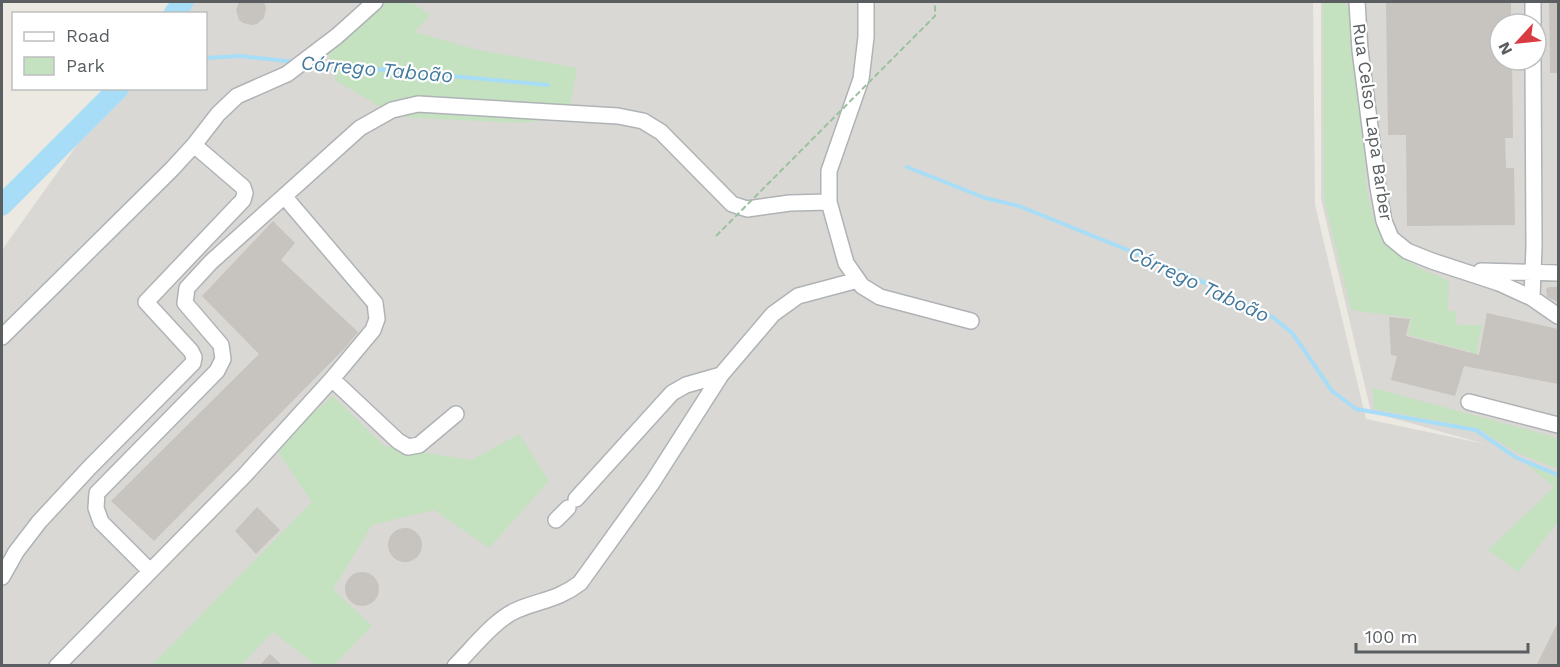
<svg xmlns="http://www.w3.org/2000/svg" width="1560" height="667" font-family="'Work Sans',sans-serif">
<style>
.industrial{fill:#dad8d4;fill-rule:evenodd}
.green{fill:#c4e1c0}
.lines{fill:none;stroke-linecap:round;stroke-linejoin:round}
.stream{stroke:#a7ddf6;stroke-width:4}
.river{stroke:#a7ddf6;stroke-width:21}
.building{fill:#c7c3be}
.minor-casing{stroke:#afb3b6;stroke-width:18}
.minor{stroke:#fff;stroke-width:15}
.path-bridge{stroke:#9ac2a1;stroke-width:2;stroke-dasharray:6 3;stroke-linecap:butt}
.labels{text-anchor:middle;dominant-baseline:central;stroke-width:4.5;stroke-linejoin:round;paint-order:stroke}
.street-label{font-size:18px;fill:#5a5e61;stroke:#fff}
.water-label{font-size:20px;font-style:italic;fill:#447a9e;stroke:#fff}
</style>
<rect width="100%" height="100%" fill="#ece8e2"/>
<!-- industrial -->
<path class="industrial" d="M179 2H1313L1315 205 1366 419 1485 444 1371 412 1321 199V2H1558V665L2 666V250L117 89 206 88V14L171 13ZM1500 24H1536V60H1500Z"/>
<!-- green -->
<path class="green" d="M387 2H411L430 15 415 32 474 49 577 68 568 117 522 123 398 117 336 81 328 53Z
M1323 2H1344L1345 5 1350 8 1356 86 1364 96C1366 147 1356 225 1403 258 1416 268 1434 274 1449 281L1448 311H1455L1457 325H1482L1474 363 1467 361 1469 351 1408 335 1411 318 1351 310 1324 198Z
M1373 388 1558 438V469L1518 453 1477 428 1374 409Z
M333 396 384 446 471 460 519 434 549 481 489 548 434 510 372 525 333 589 372 626 334 665H316L273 632 241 665 151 666 312 502 274 447Z
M1525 463 1558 478V522L1518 572 1488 550 1554 487Z"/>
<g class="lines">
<!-- stream -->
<path class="stream" d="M206 58 240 56 296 62
M310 63 548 85
M907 167 985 198 1019 206 1187 274 1274 318 1293 334 1332 391 1356 409 1476 430 1515 457 1558 475"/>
<!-- river -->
<path class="river" d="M174 14 183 2
M2 205 119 88"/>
</g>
<!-- building -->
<path class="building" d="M239 2H264L266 8 264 18 257 24 252 25 243 23 239 20 236 10Z
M1386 2H1511V24H1500V60H1512L1513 138H1505L1506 168H1514L1515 225 1407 226 1406 135H1388Z
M1549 2H1558V73H1550Z
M273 221 295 243 281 260 358 332 345 348 154 541 111 501 259 354 202 296Z
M1549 287H1558V302L1547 297 1546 289Z
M1487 313 1558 329V384L1464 366 1455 396 1391 380 1397 356 1391 355 1389 317 1410 319 1406 336 1479 355Z
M257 507 280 530 256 554 235 531Z
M388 545a17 17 0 1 1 34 0a17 17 0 1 1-34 0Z
M345 589a17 17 0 1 1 34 0a17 17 0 1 1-34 0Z
M1558 622V666H1536Z
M270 654 283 666H259Z"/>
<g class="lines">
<defs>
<path id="minor" d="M866 2V37L861 79 829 171V202L846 263 862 286 880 297 971 321
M1357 2 1360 50 1378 188 1384 221 1391 238 1407 251 1432 261 1499 283 1532 298 1558 316
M1533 2V24
M1481 271 1558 273
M1532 298 1534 247 1533 60
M2 337 172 169 194 145 218 114 237 96 287 74 337 36 375 2
M332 379 398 441 408 447 419 445 456 414
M1469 402 1558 425
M576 499 672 393 686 385 721 375
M556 520 568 508
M150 571 101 522 96 508 97 493 217 371 223 359 221 345 185 303 187 288 211 262 360 128 392 110 418 104 618 116 643 121 661 132 732 204 747 209 790 203 829 202
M2 577 16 552 39 522 90 467 193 363 194 357 191 351 146 302 243 200 245 193 243 187 194 145
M57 666 244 476 332 379 373 330 377 319 375 303 284 196
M455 666C472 649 495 619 517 610 540 600 558 600 580 583L652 483 721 375 773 314 798 296 858 280"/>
</defs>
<!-- minor casing -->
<use href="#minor" class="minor-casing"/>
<!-- minor -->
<use href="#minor" class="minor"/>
<!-- path-bridge -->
<path class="path-bridge" d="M716 236 935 16V2"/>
</g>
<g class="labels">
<!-- street labels -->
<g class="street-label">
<text transform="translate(1373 122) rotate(82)">Rua Celso Lapa Barber</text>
</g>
<!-- water labels -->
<g class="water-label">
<text transform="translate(377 69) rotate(5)">Córrego Taboão</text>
<text transform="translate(1199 284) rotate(25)">Córrego Taboão</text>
</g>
</g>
<!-- border -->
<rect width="1560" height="667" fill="none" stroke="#5a5e61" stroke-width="6"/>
<!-- legend -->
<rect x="12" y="12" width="195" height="78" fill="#ffffff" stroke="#bdbfc0" stroke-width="1.5"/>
<rect x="24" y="32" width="30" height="9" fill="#ffffff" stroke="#bdbfc0" stroke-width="1.5"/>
<text x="66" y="42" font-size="18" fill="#5a5e61">Road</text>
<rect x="24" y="57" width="30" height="18" fill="#c4e1c0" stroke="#bdbfc0" stroke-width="1.5"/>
<text x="66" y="72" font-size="18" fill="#5a5e61">Park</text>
<!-- north arrow -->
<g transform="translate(1518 42) rotate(243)"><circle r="28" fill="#ffffff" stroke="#bdbfc0" stroke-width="1.5"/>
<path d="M0-4.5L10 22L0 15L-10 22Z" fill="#d83c42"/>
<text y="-9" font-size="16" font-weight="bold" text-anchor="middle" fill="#5a5e61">N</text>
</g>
<!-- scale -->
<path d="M1356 643v9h172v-9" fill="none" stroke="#5a5e61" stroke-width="3"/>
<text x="1365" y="643" font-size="18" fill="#5a5e61" stroke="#ffffff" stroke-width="4.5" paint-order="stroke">100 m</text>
</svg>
